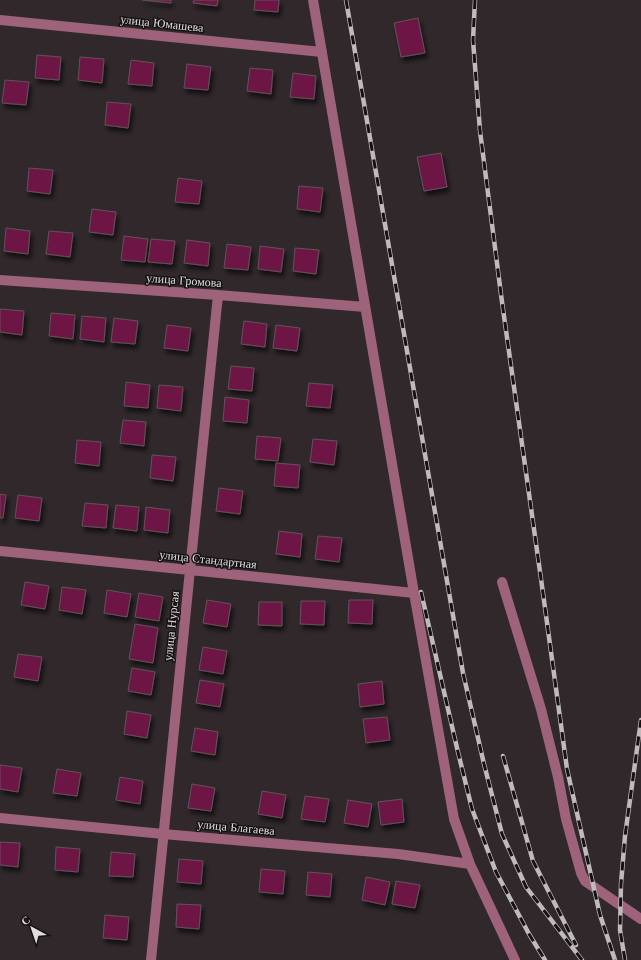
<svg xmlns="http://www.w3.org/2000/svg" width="641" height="960" font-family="'Libre Baskerville',serif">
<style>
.building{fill:#6d1945;stroke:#5e5458;filter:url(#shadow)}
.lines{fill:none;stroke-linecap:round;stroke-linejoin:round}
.minor{stroke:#9e637b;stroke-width:10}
.rail-casing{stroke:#c1babc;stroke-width:4.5}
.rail{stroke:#151213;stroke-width:3;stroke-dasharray:9;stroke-linecap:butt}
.labels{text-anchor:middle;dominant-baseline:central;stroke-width:3;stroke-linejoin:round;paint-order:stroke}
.street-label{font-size:12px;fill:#e1dbdd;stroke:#151213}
</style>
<defs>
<filter id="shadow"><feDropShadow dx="2.5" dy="4.5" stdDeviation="2" flood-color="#0009"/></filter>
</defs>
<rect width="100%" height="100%" fill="#30282b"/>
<!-- building -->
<path class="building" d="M142 0H171V3Z
M194 0H218L217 6 193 3Z
M255 0H279L278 12 254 10Z
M418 18 425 53 401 57 394 23Z
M37 55 61 57 59 80 35 78Z
M80 57 104 59 102 83 78 80Z
M131 60 154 63 152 86 128 84Z
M187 64 211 67 208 90 184 88Z
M250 68 273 70 271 94 247 91Z
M293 73 316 76 314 99 290 97Z
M5 80 29 82 26 105 2 103Z
M107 102 131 104 128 128 105 125Z
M441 153 447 187 424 191 417 157Z
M29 168 53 170 50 194 27 191Z
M178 178 202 181 199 204 175 202Z
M299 186 323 188 320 212 297 209Z
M92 209 116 212 113 235 89 232Z
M6 228 30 231 28 254 4 251Z
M49 231 73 233 70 257 46 254Z
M124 236 148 239 145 262 121 260Z
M151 239 175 241 172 264 148 262Z
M187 240 210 243 208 266 184 263Z
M227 244 251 247 248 270 224 268Z
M260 246 284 249 281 272 258 269Z
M295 248 319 250 316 274 293 271Z
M0 309 24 311 22 335 0 332Z
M51 313 75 315 73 339 49 336Z
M82 316 106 318 104 342 80 339Z
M114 318 138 321 135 344 111 342Z
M244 321 267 324 265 347 241 344Z
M167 325 191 328 188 351 164 348Z
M276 325 300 328 297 351 273 348Z
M231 366 254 368 252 391 228 389Z
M126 382 150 385 148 408 124 406Z
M309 383 333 385 330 408 306 406Z
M159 385 183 387 181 411 157 408Z
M225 397 249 400 247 423 223 421Z
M123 420 146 422 144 446 120 443Z
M257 436 281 438 278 461 255 459Z
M313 439 337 441 334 465 310 462Z
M77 440 101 442 99 466 75 463Z
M152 455 176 457 173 481 150 478Z
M276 463 300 465 298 488 274 486Z
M219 488 243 491 240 514 216 511Z
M0 494 6 495 3 518H0Z
M18 495 42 498 39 521 15 518Z
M85 503 108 505 106 528 82 526Z
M116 505 139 507 137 531 113 528Z
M146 507 170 510 168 533 144 530Z
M279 531 302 534 300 557 276 554Z
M318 536 342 538 339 562 315 559Z
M25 582 49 586 45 609 21 605Z
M62 587 86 590 82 614 59 610Z
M107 590 131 594 127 617 104 613Z
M139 593 163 597 159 621 135 617Z
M207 600 231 604 227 627 203 623Z
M349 600H373L372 624 348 623Z
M301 601H325L324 625 300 624Z
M259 602H282V626L258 625Z
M135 624 158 628 153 663 129 659Z
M203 647 227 651 223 674 199 670Z
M18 654 42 657 38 681 14 677Z
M132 668 155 672 151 695 128 691Z
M200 680 224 684 220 707 196 703Z
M382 681 384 704 360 707 358 684Z
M127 711 151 715 147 738 124 734Z
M387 717 390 740 366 743 363 719Z
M195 728 218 732 215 755 191 751Z
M0 765 22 768 18 792 0 789Z
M57 769 81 773 77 796 53 793Z
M120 777 143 781 140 804 116 800Z
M192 784 215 788 211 811 188 808Z
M262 791 286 795 282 818 258 814Z
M305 796 329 799 325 822 301 819Z
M402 799 404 822 381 825 378 802Z
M348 800 372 804 368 827 344 823Z
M0 842 20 843 18 867 0 865Z
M56 847 80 849 78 872 55 870Z
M111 852 135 854 133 877 109 876Z
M179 859 203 861 201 884 177 882Z
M261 869 285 871 283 894 259 892Z
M308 872 332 874 330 897 306 895Z
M366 877 390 882 385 905 362 900Z
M396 881 420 885 415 908 392 904Z
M177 904 201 905 199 929 176 927Z
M105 915 129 917 127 940 103 938Z"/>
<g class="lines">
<!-- minor -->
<path class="minor" d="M313 0 414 593 454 819 470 864 515 960
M0 20 322 52
M0 280 218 295 365 307
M0 551 190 570 414 593
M502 582 541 709 558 777 566 819 581 873 585 881 641 919
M0 818 163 834 398 854 470 864
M151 960 190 570 218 295"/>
<defs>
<path id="rail" d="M346 0 463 673 484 764 502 834 526 887 582 960
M475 0 473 40 480 131 502 302 542 586 567 769 600 915 615 960
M421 592 457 748 472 809 496 872 529 934 545 960
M503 756 533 861 576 945
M625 960 620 930 621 884 625 836 641 720"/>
</defs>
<!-- rail casing -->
<use href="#rail" class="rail-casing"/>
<!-- rail -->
<use href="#rail" class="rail"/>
</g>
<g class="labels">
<!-- street labels -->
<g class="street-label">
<text transform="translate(162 23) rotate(6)">улица Юмашева</text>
<text transform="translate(184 280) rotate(4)">улица Громова</text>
<text transform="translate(208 559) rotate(6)">улица Стандартная</text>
<text transform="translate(171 626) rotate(-84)">улица Нурсая</text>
<text transform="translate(236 827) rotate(5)">улица Благаева</text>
</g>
</g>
<!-- north arrow -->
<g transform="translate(32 928) rotate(320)" stroke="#151213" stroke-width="3" paint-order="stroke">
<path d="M0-3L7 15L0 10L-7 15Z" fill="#e1dbdd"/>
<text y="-6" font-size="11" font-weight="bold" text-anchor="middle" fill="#e1dbdd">С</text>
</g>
</svg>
